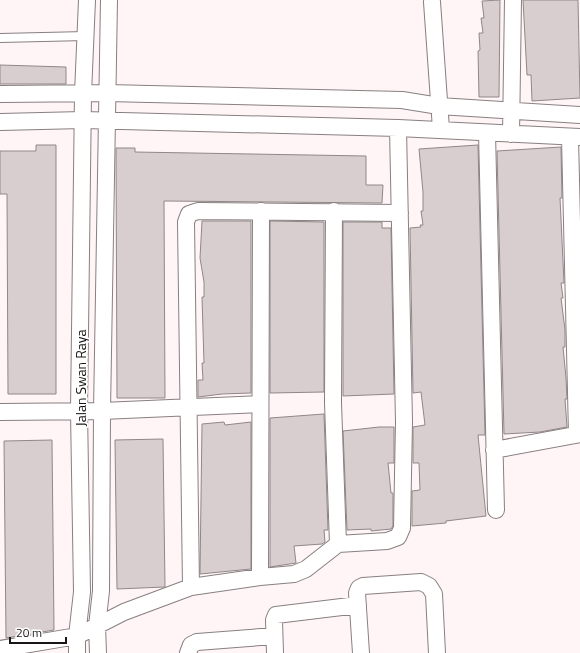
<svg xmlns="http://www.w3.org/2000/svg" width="580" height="653" font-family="'Titillium Web',sans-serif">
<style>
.building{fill:#d8cecf;stroke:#908788}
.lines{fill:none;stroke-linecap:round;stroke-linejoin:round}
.service-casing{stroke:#887f80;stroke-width:10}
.minor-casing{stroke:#887f80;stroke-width:18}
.service{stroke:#fff;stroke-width:8}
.minor{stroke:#fff;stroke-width:16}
.labels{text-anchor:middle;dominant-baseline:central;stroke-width:3.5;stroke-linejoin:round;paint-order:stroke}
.street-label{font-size:14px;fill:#191516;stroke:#fff}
</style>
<rect width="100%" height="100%" fill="#fff5f6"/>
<!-- building -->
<path class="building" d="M500 0 499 97H479L478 51 480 50 479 33H483L481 18H484L482 1Z
M523 0H578L580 98 532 101 531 75H527Z
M0 65 66 67V84H0Z
M36 145H56V394H8L7 194H0V151H36Z
M478 145 485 435H478L486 516 446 521V523L412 526V491L420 490 419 463H413V427L425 425 421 392 413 393 410 228 421 227 420 225H423L421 211H423V192L419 149Z
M561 147 562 198H560L564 283H561L563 298H561L565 330V347H563L566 378 567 399H565L567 427 540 432 504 434 497 151Z
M116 148H135V152L366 156V185H383L382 203 164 201 165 398H117Z
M202 221H251V393L222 394 198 397V380H203L202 363H204L202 297H204V282L200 258Z
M270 221 324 222V392L270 393Z
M343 222H382V228H391L394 394 343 396Z
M324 414 328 530H324L325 542 322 544 294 546 296 563 270 567V418Z
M224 422 225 425 251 422V569L200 574 202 424Z
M379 427H394V463H388L391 493H393V526L391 529 371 531V529L347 530 343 431Z
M163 439 165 587 117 589 115 440Z
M52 440 54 630 6 638 4 441Z"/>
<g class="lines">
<defs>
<path id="service" d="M0 38 86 36"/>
<path id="minor" d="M432 2 441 129
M0 94 107 93 402 100 439 106 580 115
M0 122 83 120 398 128 580 137
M487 133 496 510
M511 134 513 0
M570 138 577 434
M334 211 333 403 338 544
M0 412 102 411 260 404
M494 450 580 434
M260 577 261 211
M191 587 186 222 189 214 198 211 400 213
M0 649 77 636 124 612 191 587 260 577 294 574 306 569 338 544 387 541 398 537 402 528 404 422 398 128
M77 653V636L82 592 79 411 83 94 87 0
M98 653 97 626 101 591 102 411 109 0
M188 653 191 645 197 642 274 636
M275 653 274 620 276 615 358 605
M361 653 357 593 359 588 363 586 421 582 429 586 434 594 437 653"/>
</defs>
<!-- service casing -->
<use href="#service" class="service-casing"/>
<!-- minor casing -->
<use href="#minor" class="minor-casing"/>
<!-- service -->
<use href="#service" class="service"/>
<!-- minor -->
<use href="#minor" class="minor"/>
</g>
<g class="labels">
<!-- street labels -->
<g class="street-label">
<text transform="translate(80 378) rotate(-90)">Jalan Swan Raya</text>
</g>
</g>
<!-- scale -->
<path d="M10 637v6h56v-6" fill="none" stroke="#191516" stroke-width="2"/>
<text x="16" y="637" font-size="12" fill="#191516" stroke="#ffffff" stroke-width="3" paint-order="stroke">20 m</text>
</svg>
